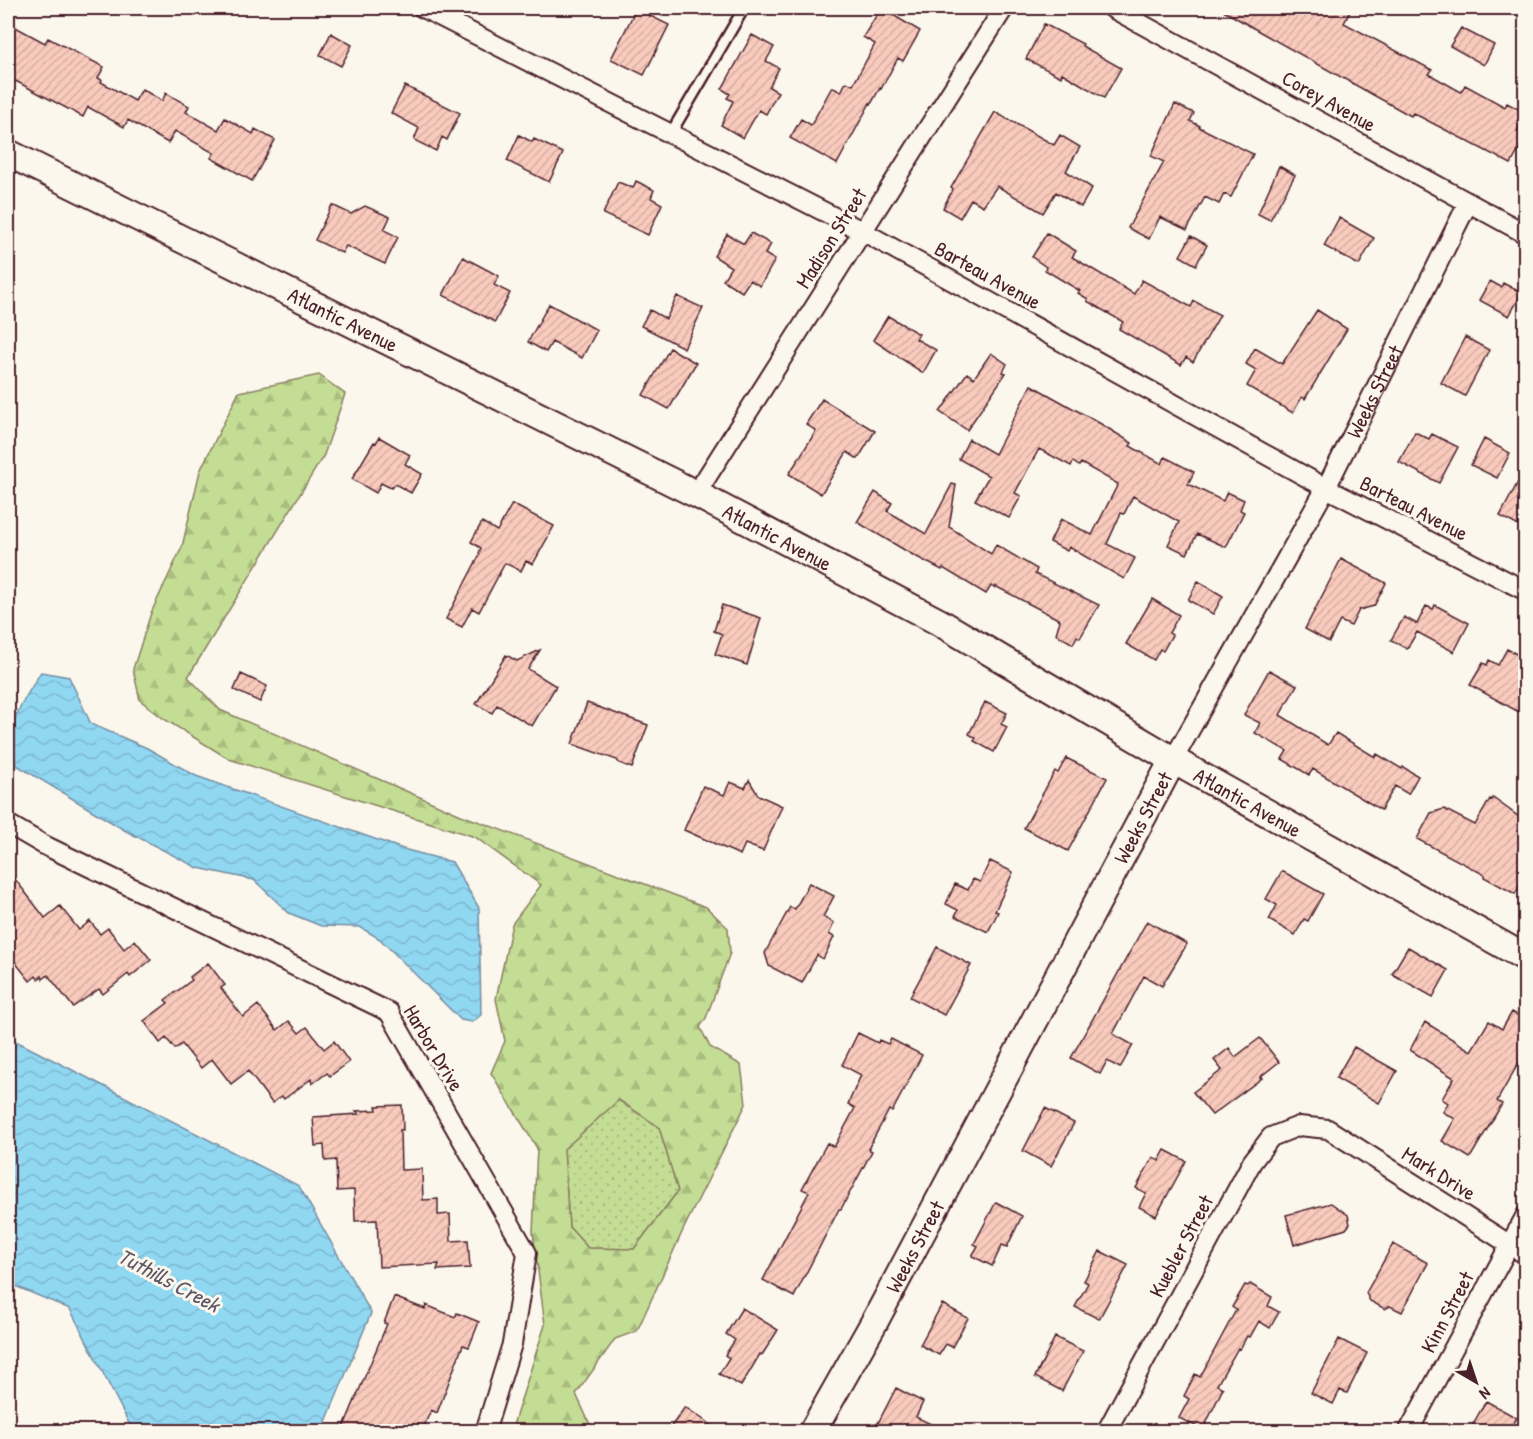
<svg xmlns="http://www.w3.org/2000/svg" width="1533" height="1439" font-family="'Patrick Hand',sans-serif">
<style>
.grass{fill:url(#grass-dots);stroke:#877e60;stroke-width:1.5}
.forest{fill:url(#forest-firs);stroke:#877e60;stroke-width:1.5;fill-rule:evenodd}
.water{fill:url(#water-waves);stroke:#748da2;stroke-width:1.5}
.building{fill:url(#building-hatch);stroke:#4a1f2b;stroke-width:1.5}
.lines{fill:none;stroke-linecap:round;stroke-linejoin:round}
.lane-casing{stroke:#4a1f2b;stroke-width:14}
.street-casing{stroke:#4a1f2b;stroke-width:22}
.secondary-casing{stroke:#4a1f2b;stroke-width:30}
.lane{stroke:#fbf7ec;stroke-width:9}
.street{stroke:#fbf7ec;stroke-width:18}
.secondary{stroke:#fbf7ec;stroke-width:26}
.labels{text-anchor:middle;dominant-baseline:central;stroke-width:6;stroke-linejoin:round;paint-order:stroke}
.street-label{font-size:21px;fill:#4a1f2b;stroke:#fbf7ec}
.water-label{font-size:22px;font-style:italic;fill:#5f5667;stroke:#fbf7ec}
</style>
<defs>
<pattern id="grass-dots" width="8" height="8" patternUnits="userSpaceOnUse" patternTransform="scale(1.5)"><rect width="8" height="8" fill="#c4dd94"/><path d="M2 2h.1M6 6h.1" fill="none" stroke="#aabd80" stroke-width="1.8" stroke-linecap="round"/></pattern>
<pattern id="forest-firs" width="22" height="20" patternUnits="userSpaceOnUse" patternTransform="scale(1.5)"><rect width="22" height="20" fill="#c4dd94"/><path d="M5 1l3.5 6h-7zM16 11l3.5 6h-7z" fill="#aabd80"/></pattern>
<pattern id="water-waves" width="16" height="10" patternUnits="userSpaceOnUse" patternTransform="scale(1.5)"><rect width="16" height="10" fill="#90d7f2"/><path d="M0 5q4-4 8 0t8 0" fill="none" stroke="#7eb8d0"/></pattern>
<pattern id="building-hatch" width="6" height="6" patternUnits="userSpaceOnUse" patternTransform="scale(1.5)"><rect width="6" height="6" fill="#f9cbbd"/><path d="M-1 1l2-2M0 6l6-6M5 7l2-2" fill="none" stroke="#d7aea3"/></pattern>
</defs>
<rect width="100%" height="100%" fill="#fbf7ec"/>
<filter id="ink" filterUnits="userSpaceOnUse"><feTurbulence type="fractalNoise" baseFrequency=".0167" numOctaves="2"/><feDisplacementMap in="SourceGraphic" scale="12" xChannelSelector="R" yChannelSelector="G"/><feConvolveMatrix kernelMatrix="1 2 1 2 8 2 1 2 1" color-interpolation-filters="sRGB"/></filter>
<g filter="url(#ink)">
<!-- grass -->
<path class="grass" d="M618 1100 659 1127 678 1191 634 1249 588 1248 569 1227 564 1149Z"/>
<!-- forest -->
<path class="forest" d="M319 375 345 394 324 455 188 677 220 710 461 815 706 907 728 928 730 953 706 1018 700 1027 710 1047 741 1065 746 1104 684 1228 637 1331 615 1339 576 1394 593 1431H513L514 1422 545 1325 533 1232 537 1148 491 1073 505 1041 496 999 512 924 541 885 475 837 229 759 164 719 140 700 133 669 151 613 182 547 200 471 239 392ZM619 1100 659 1127 678 1191 634 1249 588 1248 569 1227 564 1149Z"/>
<!-- water -->
<path class="water" d="M41 672 69 677 91 724 147 748 196 776 403 849 452 862 479 908 481 1015 472 1022 461 1020 380 939 360 927 321 926 289 913 254 880 198 868 126 831 18 766 8 753C7 724 26 696 41 672Z
M8 1037 299 1186 371 1313 322 1431H133L70 1309 8 1283Z"/>
<!-- building -->
<path class="building" d="M881 8 920 31 903 61 898 58 881 89 880 88 871 104 870 103 837 164 790 138 801 119 811 125 832 87 841 92 846 82 853 85 875 44 863 37Z
M1219 8H1352L1344 23 1432 70 1429 74 1461 92 1465 85 1505 107 1507 103 1526 113 1517 131 1526 136V137L1511 164 1413 113 1411 116 1262 33Z
M636 9 669 25 644 75 611 59Z
M8 23 45 43 48 38 104 67 98 78 102 80 101 82 135 101 142 89 162 101 166 93 189 106 186 112 218 130 225 118 253 134 255 129 275 140 252 181 211 158 214 153 175 131 168 143 128 120 124 127 88 107 83 117 8 77Z
M1044 24 1083 44 1082 46 1121 68 1104 98 1062 73 1061 77 1026 59Z
M1461 28 1494 45 1484 65 1450 46Z
M331 33 352 45 341 66 320 55Z
M752 35 774 47 766 61 779 68 769 87 778 92 766 114 759 110 743 138 721 125 733 101 727 98 730 94 722 89Z
M405 86 460 113 447 140 442 137 436 151 414 140 419 128 391 113Z
M1175 104 1194 113 1190 121 1200 126 1199 127 1253 154 1231 197 1224 194 1219 204 1205 197 1187 230 1160 217 1149 239 1128 228 1164 162 1151 156Z
M995 112 1054 145 1060 135 1080 147 1066 171 1092 188 1081 207 1056 192 1043 213 997 186 983 206 971 199 960 218 943 208 953 189 951 188 959 174Z
M519 135 532 142 534 139 563 153 549 182 507 161Z
M1279 166 1295 175 1270 220 1258 214Z
M636 181 654 190 651 198 662 204 648 235 603 214 618 182 633 188Z
M332 205 351 214 365 206 390 217 384 230 398 237 385 264 346 246 342 253 315 240Z
M1339 218 1374 238 1359 265 1324 246Z
M751 233 771 244 765 254 775 260 760 286 750 280 742 292 723 280 731 267 714 256 727 234 744 244Z
M1047 233 1076 251 1072 257 1134 294 1142 280 1191 307 1194 301 1220 315 1193 362 1186 357 1181 365 1119 329 1123 322 1087 301 1088 299 1078 293 1080 291 1045 270 1046 267 1032 257Z
M1191 236 1207 245 1196 265 1180 256Z
M463 257 499 276 494 285 510 293 495 322 443 295Z
M1490 281 1501 287 1503 283 1522 293 1509 316 1479 300Z
M677 296 703 308 684 348 641 326 650 310 666 319Z
M549 304 597 330 582 358 552 342 546 352 528 342Z
M1317 310 1347 329 1305 399 1302 397 1293 413 1247 386 1256 370 1246 364 1255 348 1282 364Z
M888 316 919 334 916 339 936 350 923 373 873 340Z
M1465 337 1489 350 1465 396 1441 383Z
M670 348 696 363 669 409 643 395Z
M991 353 1007 364 1003 372 1006 373 967 430 940 412 967 373 974 378Z
M1031 385 1101 424 1132 443 1130 446 1162 464 1165 457 1194 472 1188 484 1223 501 1227 492 1244 500 1240 510 1244 512 1226 547 1197 534 1187 554 1168 545 1179 522 1133 496 1124 514 1121 513 1107 544 1135 558 1124 579 1069 547 1067 551 1050 542 1061 519 1092 535 1118 484 1081 463 1079 466 1073 462 1071 466 1039 449 1015 493 1021 496 1009 518 975 500 989 476 959 459 969 439 995 454Z
M822 399 875 431 858 459 847 452 821 494 789 474 816 431 806 424Z
M1415 432 1429 439 1432 434 1458 447 1439 483 1399 462Z
M379 437 410 455 405 464 422 474 411 493 395 484 391 488 381 483 376 493 352 479 374 442 376 443Z
M1484 439 1510 453 1497 478 1471 465Z
M1526 467V530L1500 516Z
M952 484 956 485 949 527 991 554 996 545 1037 569 1035 574 1099 605 1080 638 1077 636 1073 644 1056 634 1060 620 995 586 994 588 991 586 986 594 943 568 942 570 913 555 857 522 875 492 892 503 887 511 926 534Z
M512 504 554 526 533 564 526 561 521 571 505 563 479 612 472 608 462 627 446 619 480 554 479 553 481 548 471 542 482 522 497 531Z
M1341 559 1386 583 1374 606 1359 610 1351 626 1340 621 1329 642 1305 629Z
M1198 581 1223 596 1213 614 1188 600Z
M1152 599 1179 615 1169 633 1172 635 1163 651 1160 649 1154 660 1126 644Z
M722 605 761 618 747 665 715 654 722 634 714 631Z
M1435 605 1469 623 1454 652 1417 632 1407 649 1391 640 1404 617 1417 624 1426 606 1433 609Z
M1507 649 1526 659V716L1470 685 1483 663 1487 665 1489 660 1498 665Z
M540 650 528 669 556 686 532 726 497 705 492 713 476 704 506 655 517 661Z
M1269 670 1297 685 1280 715 1328 745 1336 733 1375 757 1377 754 1402 769 1403 767 1418 776 1408 794 1395 786 1381 810 1313 769 1309 775 1282 759 1287 751 1255 733 1260 723 1244 715Z
M241 674 267 686 260 702 234 690Z
M985 702 1007 713 1001 724 1007 727 994 752 974 741 976 738 969 734Z
M587 703 648 725 632 768 619 763 617 760 572 744Z
M1066 758 1107 778 1068 851 1024 828 1055 771 1058 773Z
M749 780 758 795 782 806 763 851 745 844 740 855 684 830 703 786 724 795 730 782 745 788Z
M1493 798 1526 822V876L1515 894 1484 877 1485 875 1417 839 1431 813 1444 809 1475 825 1490 799 1492 800Z
M990 861 1013 872 995 911 998 912 988 932 955 916 958 910 946 904 955 884 968 890 973 879 980 882Z
M8 870 45 918 60 906 79 930 90 921 100 934 108 928 124 949 135 940 151 960 130 977 128 974 103 994 99 989 73 1007 48 975 43 979 42 976 38 979 36 976 30 981 8 953Z
M1282 871 1323 894 1308 921 1304 919 1295 935 1269 920 1277 905 1266 899Z
M809 883 834 896 823 917 834 923 829 934 834 937 823 959 817 955 802 983 769 966 765 953 790 907 795 909Z
M1147 921 1187 944 1162 986 1144 976 1113 1034 1133 1045 1120 1068 1107 1061 1100 1074 1071 1058Z
M937 947 971 965 944 1015 910 997Z
M1408 947 1448 970 1433 997 1392 974Z
M208 963 225 985 221 988 243 1017 258 1005 277 1030 289 1021 299 1033 307 1027 324 1049 334 1041 349 1062 330 1076 327 1073 312 1084 311 1079 284 1099 282 1096 272 1103 248 1071 231 1084 212 1059 201 1068 182 1044 175 1049 166 1038 160 1043 144 1021 168 1003 165 1000 192 980 190 977Z
M1512 1012 1526 1020V1050L1497 1101 1502 1104 1470 1158 1442 1141 1455 1119 1443 1112 1448 1103 1442 1099 1454 1078 1410 1050 1425 1022 1471 1051 1489 1021 1502 1029Z
M858 1033 878 1043 879 1040 888 1044 891 1039 922 1055 892 1112 889 1110 868 1149 872 1151 841 1209H839L794 1297 763 1280 809 1192 802 1189 827 1143 834 1147 855 1108 848 1104 861 1075 842 1065Z
M1260 1038 1279 1062 1260 1077 1262 1078 1212 1115 1193 1092 1222 1070 1214 1060 1229 1048 1235 1057Z
M1354 1047 1397 1071 1379 1103 1336 1078Z
M402 1105 403 1130H400L401 1170 422 1169 423 1200 438 1199V1215L450 1214 451 1241 468 1240 470 1268 437 1270 439 1264 379 1267 377 1220 355 1221 354 1190 337 1191 336 1160 325 1161 324 1145 315 1146 313 1117 359 1114 356 1111 377 1110 376 1106Z
M1045 1108 1074 1123 1051 1166 1023 1151Z
M1165 1150 1186 1161 1156 1216 1139 1207 1146 1193 1136 1188 1153 1157 1159 1161Z
M996 1202 1022 1216 1007 1247 1002 1245 992 1266 972 1256 978 1246 974 1244Z
M1331 1203 1348 1215 1350 1224 1346 1229 1294 1245 1286 1215Z
M1393 1244 1428 1263 1402 1312 1390 1306 1385 1309 1370 1301 1366 1293Z
M1100 1251 1128 1265 1099 1319 1075 1307 1088 1283 1084 1281Z
M1250 1284 1272 1297 1268 1306 1279 1312 1270 1328 1259 1321 1250 1337 1247 1336 1240 1349 1238 1348 1217 1385 1223 1388 1203 1430 1179 1418 1189 1399 1184 1396 1195 1374 1200 1377 1236 1310 1232 1307 1245 1285 1248 1286Z
M394 1297 425 1309 426 1305 455 1317 457 1313 479 1322 469 1347 463 1345 437 1413 431 1410 422 1431H342L387 1324 384 1323Z
M942 1304 968 1318 952 1347 946 1344 939 1355 920 1345Z
M742 1308 778 1330 762 1355 760 1354 741 1386 719 1374 729 1358 725 1355 735 1340 726 1334Z
M1055 1337 1083 1351 1062 1391 1035 1377Z
M1339 1339 1367 1353 1347 1393 1340 1390 1333 1404 1311 1393Z
M896 1388 923 1402 916 1417 945 1431H874Z
M1486 1401 1517 1418 1509 1431H1469Z
M685 1407 720 1431H668Z"/>
<g class="lines">
<defs>
<path id="lane" d="M671 133 744 8"/>
<g id="street">
<path d="M423 8 862 231 1326 488 1526 591"/>
<path d="M1112 8 1526 234"/>
<path d="M696 494 1004 8"/>
<path id="s1" d="M1173 760 1326 488 1468 203"/>
<path d="M8 824 44 845 389 1012 527 1253 512 1344 485 1432"/>
<path d="M1106 1432 1252 1162 1271 1137 1299 1126 1328 1129 1526 1255"/>
<path d="M1408 1432 1526 1215"/>
</g>
<g id="secondary">
<path id="s2" d="M8 153 696 494 939 622 1173 760 1526 958"/>
<path id="s3" d="M812 1432 876 1319 1173 760"/>
</g>
</defs>
<!-- lane casing -->
<use href="#lane" class="lane-casing"/>
<!-- street casing -->
<use href="#street" class="street-casing"/>
<!-- secondary casing -->
<use href="#secondary" class="secondary-casing"/>
<!-- lane -->
<use href="#lane" class="lane"/>
<!-- street -->
<use href="#street" class="street"/>
<!-- secondary -->
<use href="#secondary" class="secondary"/>
</g>
</g>
<g class="labels">
<!-- street labels -->
<g class="street-label">
<text transform="translate(1329 101) rotate(29)">Corey Avenue</text>
<text transform="translate(831 238) rotate(-58)">Madison Street</text>
<text transform="translate(988 275) rotate(29)">Barteau Avenue</text>
<text stroke="none"><textPath href="#s2" startOffset="374">Atlantic Avenue</textPath></text>
<text stroke="none"><textPath href="#s1" startOffset="420">Weeks Street</textPath></text>
<text transform="translate(1414 508) rotate(27)">Barteau Avenue</text>
<text stroke="none"><textPath href="#s2" startOffset="860">Atlantic Avenue</textPath></text>
<text stroke="none"><textPath href="#s2" startOffset="1400">Atlantic Avenue</textPath></text>
<text stroke="none"><textPath href="#s3" startOffset="698">Weeks Street</textPath></text>
<text transform="translate(434 1048) rotate(59)">Harbor Drive</text>
<text transform="translate(1439 1173) rotate(32)">Mark Drive</text>
<text transform="translate(1181 1246) rotate(-62)">Kuebler Street</text>
<text stroke="none"><textPath href="#s3" startOffset="212">Weeks Street</textPath></text>
<text transform="translate(1447 1312) rotate(-62)">Kinn Street</text>
</g>
<!-- water labels -->
<g class="water-label">
<text transform="translate(169 1280) rotate(28)">Tuthills Creek</text>
</g>
</g>
<!-- margin -->
<rect width="1533" height="1439" fill="none" stroke="#fbf7ec" stroke-width="30"/>
<rect x="15" y="15" width="1503" height="1409" fill="none" stroke="#4a1f2b" stroke-width="2" filter="url(#ink)"/>
<!-- north arrow -->
<g transform="translate(1476 1382) rotate(141)" stroke="#fbf7ec" stroke-width="4.5" paint-order="stroke">
<path d="M0-4.5L10 22L0 15L-10 22Z" fill="#4a1f2b"/>
<text y="-9" font-size="16" font-weight="bold" text-anchor="middle" fill="#4a1f2b">N</text>
</g>
</svg>
